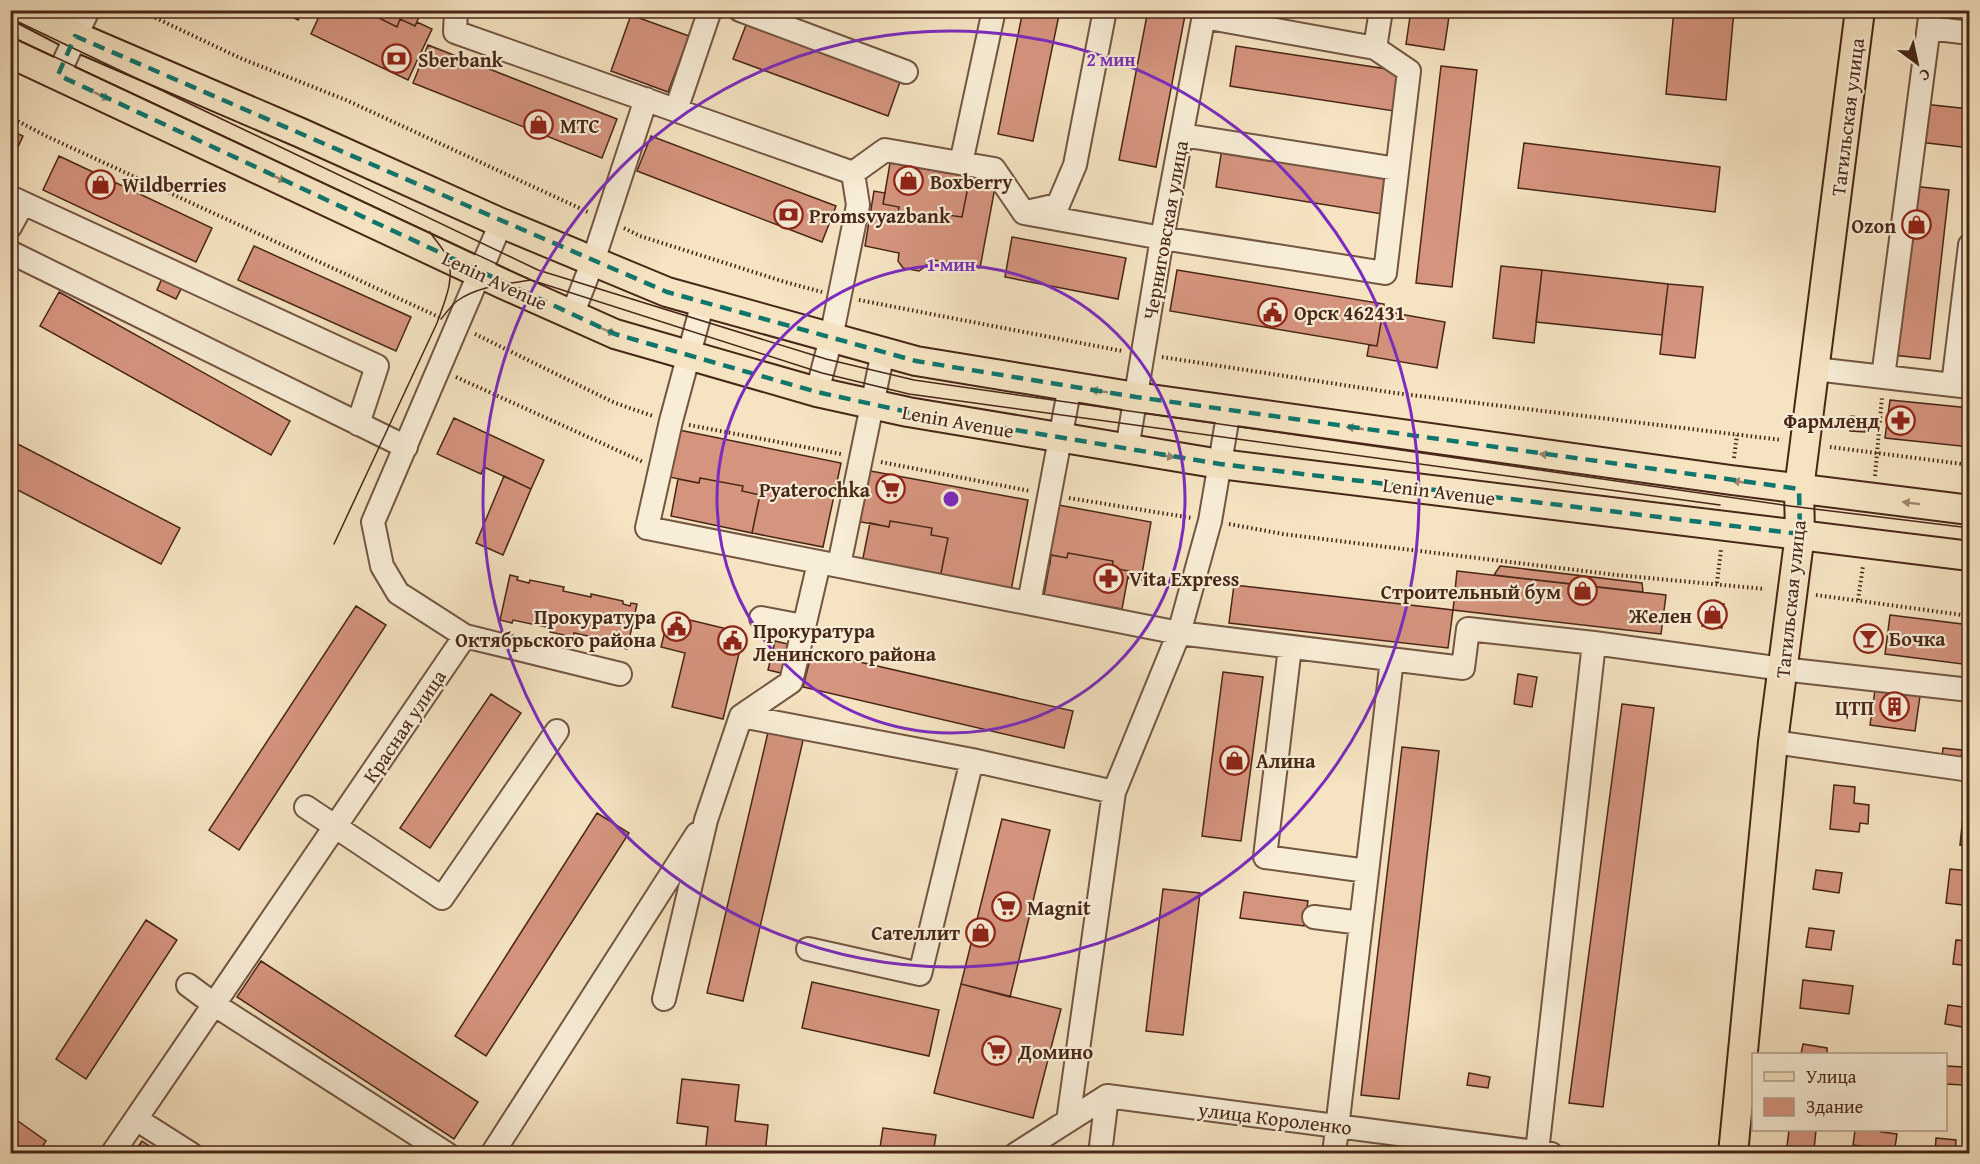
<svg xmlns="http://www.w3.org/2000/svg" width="1980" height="1164" font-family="'Gentium Book Plus',serif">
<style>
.building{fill:#d5947e;stroke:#482617;stroke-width:1.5}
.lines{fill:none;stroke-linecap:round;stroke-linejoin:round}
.minor-casing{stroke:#735542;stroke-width:26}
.major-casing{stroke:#482617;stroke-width:32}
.path{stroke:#482617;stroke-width:4;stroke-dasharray:1.5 3;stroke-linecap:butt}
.minor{stroke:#f8edd7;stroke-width:22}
.major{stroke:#f5e3c1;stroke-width:28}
.tram{stroke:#482617;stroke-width:1.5}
.oneway{fill:#9e846c}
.marked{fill:none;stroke:#0f766e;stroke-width:4.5;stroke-dasharray:12 8;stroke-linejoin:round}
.ring{fill:none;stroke:#7b2cbf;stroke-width:3}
.labels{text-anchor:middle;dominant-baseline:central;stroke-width:4.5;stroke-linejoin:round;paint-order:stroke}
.poi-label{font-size:20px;font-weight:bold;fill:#482617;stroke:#f8edd7;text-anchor:start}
.street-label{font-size:20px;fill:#482617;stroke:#f8edd7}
.centre{fill:#7b2cbf;stroke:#f8edd7;stroke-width:3}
.ring-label{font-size:18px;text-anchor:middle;font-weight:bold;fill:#7b2cbf;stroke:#f8edd7;stroke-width:4.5;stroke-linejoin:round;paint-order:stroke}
</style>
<rect width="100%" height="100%" fill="#f5e3c1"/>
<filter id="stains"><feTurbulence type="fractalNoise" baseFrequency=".00333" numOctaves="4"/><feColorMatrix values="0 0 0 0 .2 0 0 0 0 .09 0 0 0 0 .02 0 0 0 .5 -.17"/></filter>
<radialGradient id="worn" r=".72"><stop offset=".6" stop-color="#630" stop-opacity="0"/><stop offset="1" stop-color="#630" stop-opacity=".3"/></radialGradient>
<!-- building -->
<path class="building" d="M279 10H303L298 20Z
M322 10H363L397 27 400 19 415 26 417 22 432 29 408 80 311 34Z
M363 10H422L415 26 400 19 397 27Z
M1023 10H1060L1033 141 998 134Z
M1148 10H1186L1156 167 1119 160Z
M1411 10H1450L1444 50 1406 44Z
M1674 10H1734L1726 100 1666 94Z
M631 15 689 36 668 92 611 71Z
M746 25 900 82 888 116 733 59Z
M428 45 617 119 602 158 413 83Z
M1236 46 1400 71 1394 111 1230 86Z
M1441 66 1477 70 1452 287 1416 283Z
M1923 104 1970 109V148L1919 142Z
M10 130 23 136 10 164Z
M651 136 836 206 822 242 637 171Z
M1524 143 1720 167 1715 212 1518 188Z
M1222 148 1389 175 1382 214 1216 187Z
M59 156 212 228 196 262 43 190Z
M890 163 970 177 962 217 947 215 946 221 898 212 899 207 883 204Z
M970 177 996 182 980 268 928 259 926 266 919 271 903 268 898 261 899 253 865 246 874 191 885 193 883 204 899 207 898 212 946 221 947 215 962 217Z
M1912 186 1949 190 1930 359 1893 355Z
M1012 237 1126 258 1118 299 1005 277Z
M254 246 411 317 396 351 238 280Z
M1501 266 1542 270 1534 343 1493 338Z
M1177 270 1384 304 1377 346 1170 311Z
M1542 270 1668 284 1662 335 1536 322Z
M163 276 183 285 176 299 157 290Z
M1668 284 1703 287 1695 358 1660 354Z
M59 292 290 421 271 455 40 326Z
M1383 311 1445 322 1437 368 1367 356 1369 345 1377 346Z
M1890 400 1970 408V447L1885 438Z
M1851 416 1866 418 1865 432 1850 431Z
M454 418 544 460 531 489 484 467 481 474 437 454Z
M679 430 841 463 823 547 752 533 760 495 742 491 743 486 700 478 699 483 669 477Z
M10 440 180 528 161 564 10 486Z
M865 470 1028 500 1011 591 940 578 948 538 931 535 932 528 890 521 889 527 855 521Z
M504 476 531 489 503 555 476 543Z
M700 478 743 486 742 491 760 495 752 533 671 516 678 479 699 483Z
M1053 504 1151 522 1141 580 1128 578 1129 571 1112 568 1113 561 1068 553 1067 558 1051 555 1050 564 1042 562Z
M890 521 932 528 931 535 948 538 940 578 862 563 870 523 889 527Z
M1068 553 1113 561 1112 568 1129 571 1122 609 1044 595 1051 555 1067 558Z
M1500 566 1642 583 1643 592 1494 575Z
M1457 571 1666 595 1661 634 1453 610Z
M510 575 518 577 517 580 529 583 530 580 564 587 563 591 591 597V594L623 601V604L630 606 631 603 637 604 627 649 616 646V642L574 633 573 637 550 632 551 628 513 620 512 623 500 620Z
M1234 585 1453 610 1448 648 1229 623Z
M1704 603 1724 604 1722 628 1702 626Z
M356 606 386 625 239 850 209 830Z
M669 615 744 633 723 719 672 707 685 653 661 647Z
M1890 615 1970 625V665L1885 654Z
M775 641 792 645 785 674 768 670Z
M812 651 1073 711 1064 748 803 687Z
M1223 672 1263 677 1241 841 1202 836Z
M1518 674 1537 677 1532 707 1514 704Z
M1876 683 1921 689 1915 731 1870 725Z
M491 694 521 713 430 848 400 828Z
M1622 704 1654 708 1603 1107 1569 1103Z
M769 728 804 736 743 1001 707 993Z
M1402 747 1439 751 1399 1099 1361 1095Z
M1943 748 1962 750 1961 760 1942 758Z
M1834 785 1855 787 1854 803 1869 805 1868 824 1860 823 1859 832 1830 829Z
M1964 807 1970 808V846L1960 845Z
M597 813 629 833 486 1056 455 1036Z
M1002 819 1050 830 1010 997 961 984Z
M1950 869 1970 871V906L1946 903Z
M1816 870 1842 873 1839 893 1813 889Z
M1163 889 1200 893 1183 1035 1146 1031Z
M1244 892 1308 901 1304 926 1240 918Z
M146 920 177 940 86 1079 56 1059Z
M1809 928 1834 931 1831 950 1806 947Z
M1956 940 1970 941V966L1953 964Z
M261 961 478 1102 454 1139 237 997Z
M1803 980 1853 986 1849 1014 1800 1008Z
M812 982 939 1010 929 1056 802 1028Z
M961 984 1061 1009 1033 1118 934 1093Z
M1948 1005 1970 1008 1968 1028 1945 1024Z
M1803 1044 1827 1048V1054H1801Z
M1946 1066 1964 1067 1963 1085 1946 1084Z
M1469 1073 1490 1077 1488 1088 1467 1085Z
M682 1079 739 1085 735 1121 768 1125 765 1154H705L708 1127 677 1123Z
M18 1121 46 1141 37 1154H10V1132Z
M883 1128 936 1135 933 1154H879Z
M1789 1130H1816L1814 1150 1787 1146Z
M1855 1130H1882L1881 1132 1897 1134 1894 1154H1865L1866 1147 1853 1145Z
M1936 1138 1956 1140 1955 1154H1935Z
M142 1141 161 1154H133Z"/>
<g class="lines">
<defs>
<path id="minor" d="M456 10 455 32 853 173
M740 10 906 72
M1929 28 1970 33
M1375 48 1381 10
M58 75 88 10
M676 110 710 10
M1182 135 1397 169
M961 163 994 10
M853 173 885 150 994 169 1024 213 1162 238 1385 273 1409 71 1375 48 1204 17
M10 197 377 366 358 424
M1031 211 1058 205 1075 165 1105 10
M10 227 23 203
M10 252 406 447
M703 302 671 421 647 528 1179 633 1463 668 1468 629 1594 643 1782 669 1970 690
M572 315 593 261 646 99
M1815 369 1970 387
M1883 377 1931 10
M1953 385 1970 245
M817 392 831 338 858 205 853 173
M1127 449 1162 238 1205 10
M839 565 883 352
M1029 603 1070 386
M761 618 803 626
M465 636 620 674
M1290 647 1265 857 1367 871
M741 716 791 682 819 563
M1773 742 1970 770
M306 807 442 898 557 731
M1314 917 1361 923
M808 949 920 974 972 760
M188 985 215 1005 447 1154
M664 999 706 820 741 716 972 760 1114 792
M1107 1096 1551 1154
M136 1119 191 1154
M1068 1121 1114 792 1179 633 1210 521 1229 410
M1537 1152 1594 643
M112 1154 465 636 398 593 382 566 373 522 501 223
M492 1154 697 834
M1016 1154 1107 1096
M1100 1154 1107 1096
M1334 1154 1392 659"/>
<path id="major" d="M25 10 75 36 301 133 501 223 667 292 916 361 1136 397 1731 480 1970 510
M10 53 503 284 615 334 817 392 908 412 1220 464 1970 556
M1733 1154 1773 742 1800 534 1799 489 1860 10"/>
</defs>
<!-- minor casing -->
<use href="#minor" class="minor-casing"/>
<!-- major casing -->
<use href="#major" class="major-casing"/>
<!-- path -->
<path class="path" d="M139 10 240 58 346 100 590 213
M10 117 46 136 441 318
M624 228 640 236 785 282 822 292
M859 300 1122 351
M475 334 615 403 653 416
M1162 357 1395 393 1782 440
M456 377 643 462
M689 425 841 454
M1830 447 1970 465
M1734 458 1737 435
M881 462 1030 491
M1875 476 1882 397
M1069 498 1192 518
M1229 524 1283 534 1387 547 1617 575 1765 589
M1717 583 1721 549
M1816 595 1970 616
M1858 600 1863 566"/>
<!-- minor -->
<use href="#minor" class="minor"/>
<!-- major -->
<use href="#major" class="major"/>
<!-- tram -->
<path class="tram" d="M10 18 538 270 826 359 914 380 1790 506 1970 528
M10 36 531 280 822 373 909 394 1720 505
M441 319C446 313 451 306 457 301 477 286 507 284 531 280
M334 544 437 323C444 303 456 278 447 257 443 248 435 240 430 232"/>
</g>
<!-- one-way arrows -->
<defs><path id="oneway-solid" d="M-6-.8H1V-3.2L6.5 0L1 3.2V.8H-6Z" transform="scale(1.5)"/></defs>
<g class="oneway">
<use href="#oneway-solid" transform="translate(102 96) rotate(25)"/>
<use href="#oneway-solid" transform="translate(278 178) rotate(25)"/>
<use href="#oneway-solid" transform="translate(608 331) rotate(23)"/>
<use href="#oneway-solid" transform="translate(1099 391) rotate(-171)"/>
<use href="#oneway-solid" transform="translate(1355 428) rotate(-172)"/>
<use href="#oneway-solid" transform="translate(1548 455) rotate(-172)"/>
<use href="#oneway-solid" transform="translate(1166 456) rotate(9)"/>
<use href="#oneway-solid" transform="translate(1741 482) rotate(-172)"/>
<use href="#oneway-solid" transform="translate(1911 503) rotate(-173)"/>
</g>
<!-- marked area -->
<path class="marked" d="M75 36 667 292 916 361 1136 397 1799 489 1800 534 1220 464 908 412 817 392 615 334 58 75Z"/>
<!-- distance rings -->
<g class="ring">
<circle cx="951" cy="499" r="234"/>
<circle cx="951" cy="499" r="468"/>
</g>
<!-- icons -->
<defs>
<symbol id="bank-ring" viewBox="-11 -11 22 22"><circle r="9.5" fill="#f8edd7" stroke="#8f2418" stroke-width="1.5"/><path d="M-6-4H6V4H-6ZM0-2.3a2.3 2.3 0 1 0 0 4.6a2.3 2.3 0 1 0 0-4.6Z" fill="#8f2418"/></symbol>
<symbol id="shop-ring" viewBox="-11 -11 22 22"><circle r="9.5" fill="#f8edd7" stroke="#8f2418" stroke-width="1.5"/><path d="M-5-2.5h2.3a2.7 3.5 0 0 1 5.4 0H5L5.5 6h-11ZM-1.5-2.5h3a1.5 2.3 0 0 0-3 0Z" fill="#8f2418"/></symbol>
<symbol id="civic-ring" viewBox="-11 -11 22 22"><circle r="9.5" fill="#f8edd7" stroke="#8f2418" stroke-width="1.5"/><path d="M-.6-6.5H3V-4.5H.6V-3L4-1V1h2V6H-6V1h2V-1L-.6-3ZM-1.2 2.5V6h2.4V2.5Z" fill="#8f2418"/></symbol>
<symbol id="pharmacy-ring" viewBox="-11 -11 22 22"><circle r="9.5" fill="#f8edd7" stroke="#8f2418" stroke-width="1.5"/><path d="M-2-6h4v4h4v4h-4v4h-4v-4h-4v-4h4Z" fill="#8f2418"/></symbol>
<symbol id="supermarket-ring" viewBox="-11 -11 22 22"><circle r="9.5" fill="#f8edd7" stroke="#8f2418" stroke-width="1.5"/><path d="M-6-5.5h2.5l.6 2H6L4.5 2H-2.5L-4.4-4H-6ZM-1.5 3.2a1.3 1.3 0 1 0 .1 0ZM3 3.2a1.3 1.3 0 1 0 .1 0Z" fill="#8f2418"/></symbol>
<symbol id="bar-ring" viewBox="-11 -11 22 22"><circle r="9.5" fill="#f8edd7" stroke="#8f2418" stroke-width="1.5"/><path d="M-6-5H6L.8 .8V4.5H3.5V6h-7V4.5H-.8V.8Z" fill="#8f2418"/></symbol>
<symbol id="building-ring" viewBox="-11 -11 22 22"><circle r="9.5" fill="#f8edd7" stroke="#8f2418" stroke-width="1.5"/><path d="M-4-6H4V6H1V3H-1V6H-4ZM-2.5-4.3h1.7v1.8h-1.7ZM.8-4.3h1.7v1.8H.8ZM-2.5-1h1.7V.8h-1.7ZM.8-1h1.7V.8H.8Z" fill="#8f2418"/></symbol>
</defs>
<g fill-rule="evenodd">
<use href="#bank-ring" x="380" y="42" width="33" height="33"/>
<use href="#shop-ring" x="522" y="108" width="33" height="33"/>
<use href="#shop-ring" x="892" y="164" width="33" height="33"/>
<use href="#shop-ring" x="84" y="168" width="33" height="33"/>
<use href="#bank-ring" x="772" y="198" width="33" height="33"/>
<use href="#shop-ring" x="1900" y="208" width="33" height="33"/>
<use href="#civic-ring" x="1256" y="296" width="33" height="33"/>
<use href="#pharmacy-ring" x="1884" y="404" width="33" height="33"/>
<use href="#supermarket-ring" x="874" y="472" width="33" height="33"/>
<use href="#pharmacy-ring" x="1092" y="562" width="33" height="33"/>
<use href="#shop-ring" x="1566" y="574" width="33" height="33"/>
<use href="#shop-ring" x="1696" y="598" width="33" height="33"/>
<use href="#civic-ring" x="660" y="610" width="33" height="33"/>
<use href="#bar-ring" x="1852" y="622" width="33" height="33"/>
<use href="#civic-ring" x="716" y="624" width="33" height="33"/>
<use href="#building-ring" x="1878" y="690" width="33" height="33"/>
<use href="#shop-ring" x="1218" y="744" width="33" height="33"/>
<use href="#supermarket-ring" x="990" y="890" width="33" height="33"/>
<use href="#shop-ring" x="964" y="916" width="33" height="33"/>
<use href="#supermarket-ring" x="980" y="1034" width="33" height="33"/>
</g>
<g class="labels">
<!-- poi labels -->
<g class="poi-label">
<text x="418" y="59">Sberbank</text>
<text x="560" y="125">МТС</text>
<text x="930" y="181">Boxberry</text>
<text x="122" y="184">Wildberries</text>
<text x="809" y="215">Promsvyazbank</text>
<text x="1896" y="225" text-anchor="end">Ozon</text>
<text x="1294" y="312">Орск 462431</text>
<text x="1880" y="420" text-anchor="end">Фармленд</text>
<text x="870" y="489" text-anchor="end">Pyaterochka</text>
<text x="1129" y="578">Vita Express</text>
<text x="1561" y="591" text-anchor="end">Строительный бум</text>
<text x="1692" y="615" text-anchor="end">Желен</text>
<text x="656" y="616" text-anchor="end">Прокуратура<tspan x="656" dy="23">Октябрьского района</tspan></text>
<text x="753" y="630">Прокуратура<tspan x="753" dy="23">Ленинского района</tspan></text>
<text x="1889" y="638">Бочка</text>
<text x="1874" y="707" text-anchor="end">ЦТП</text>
<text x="1256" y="760">Алина</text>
<text x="1027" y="907">Magnit</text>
<text x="960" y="932" text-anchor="end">Сателлит</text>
<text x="1018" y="1051">Домино</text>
</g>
<!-- street labels -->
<g class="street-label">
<text transform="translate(1847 117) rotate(-83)">Тагильская улица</text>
<text transform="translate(1165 230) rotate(-80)">Черниговская улица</text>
<text transform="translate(495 280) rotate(25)">Lenin Avenue</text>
<text transform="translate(958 421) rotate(10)">Lenin Avenue</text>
<text transform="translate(1439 491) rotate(7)">Lenin Avenue</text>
<text transform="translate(1790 599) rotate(-84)">Тагильская улица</text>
<text transform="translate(404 726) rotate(-56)">Красная улица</text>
<text transform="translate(1275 1118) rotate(7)">улица Короленко</text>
</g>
</g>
<circle cx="951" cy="499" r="9" class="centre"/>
<g class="ring-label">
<text x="1111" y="66">2 мин</text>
<text x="951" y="271">1 мин</text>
</g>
<!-- margin -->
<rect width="1980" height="1164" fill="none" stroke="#f5e3c1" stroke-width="36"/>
<rect x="12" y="12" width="1956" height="1140" fill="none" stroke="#482617" stroke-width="3"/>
<rect x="18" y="18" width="1944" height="1128" fill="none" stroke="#482617" stroke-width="1.5"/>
<!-- legend -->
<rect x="1752" y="1053" width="195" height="78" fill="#f8edd7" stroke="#b29d8a" stroke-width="1.5"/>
<rect x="1764" y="1072" width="30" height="9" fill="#f5e3c1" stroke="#b29d8a" stroke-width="1.5"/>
<text x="1806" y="1083" font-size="18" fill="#482617">Улица</text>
<rect x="1764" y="1098" width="30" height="18" fill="#d5947e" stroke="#b29d8a" stroke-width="1.5"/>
<text x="1806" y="1113" font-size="18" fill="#482617">Здание</text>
<!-- north arrow -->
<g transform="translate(1917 63) rotate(147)" stroke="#f8edd7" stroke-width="4.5" paint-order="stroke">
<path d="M0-4.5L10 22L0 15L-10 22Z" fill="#482617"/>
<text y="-9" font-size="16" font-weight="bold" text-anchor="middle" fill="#482617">С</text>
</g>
<rect width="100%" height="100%" filter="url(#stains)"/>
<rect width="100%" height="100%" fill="url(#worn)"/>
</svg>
